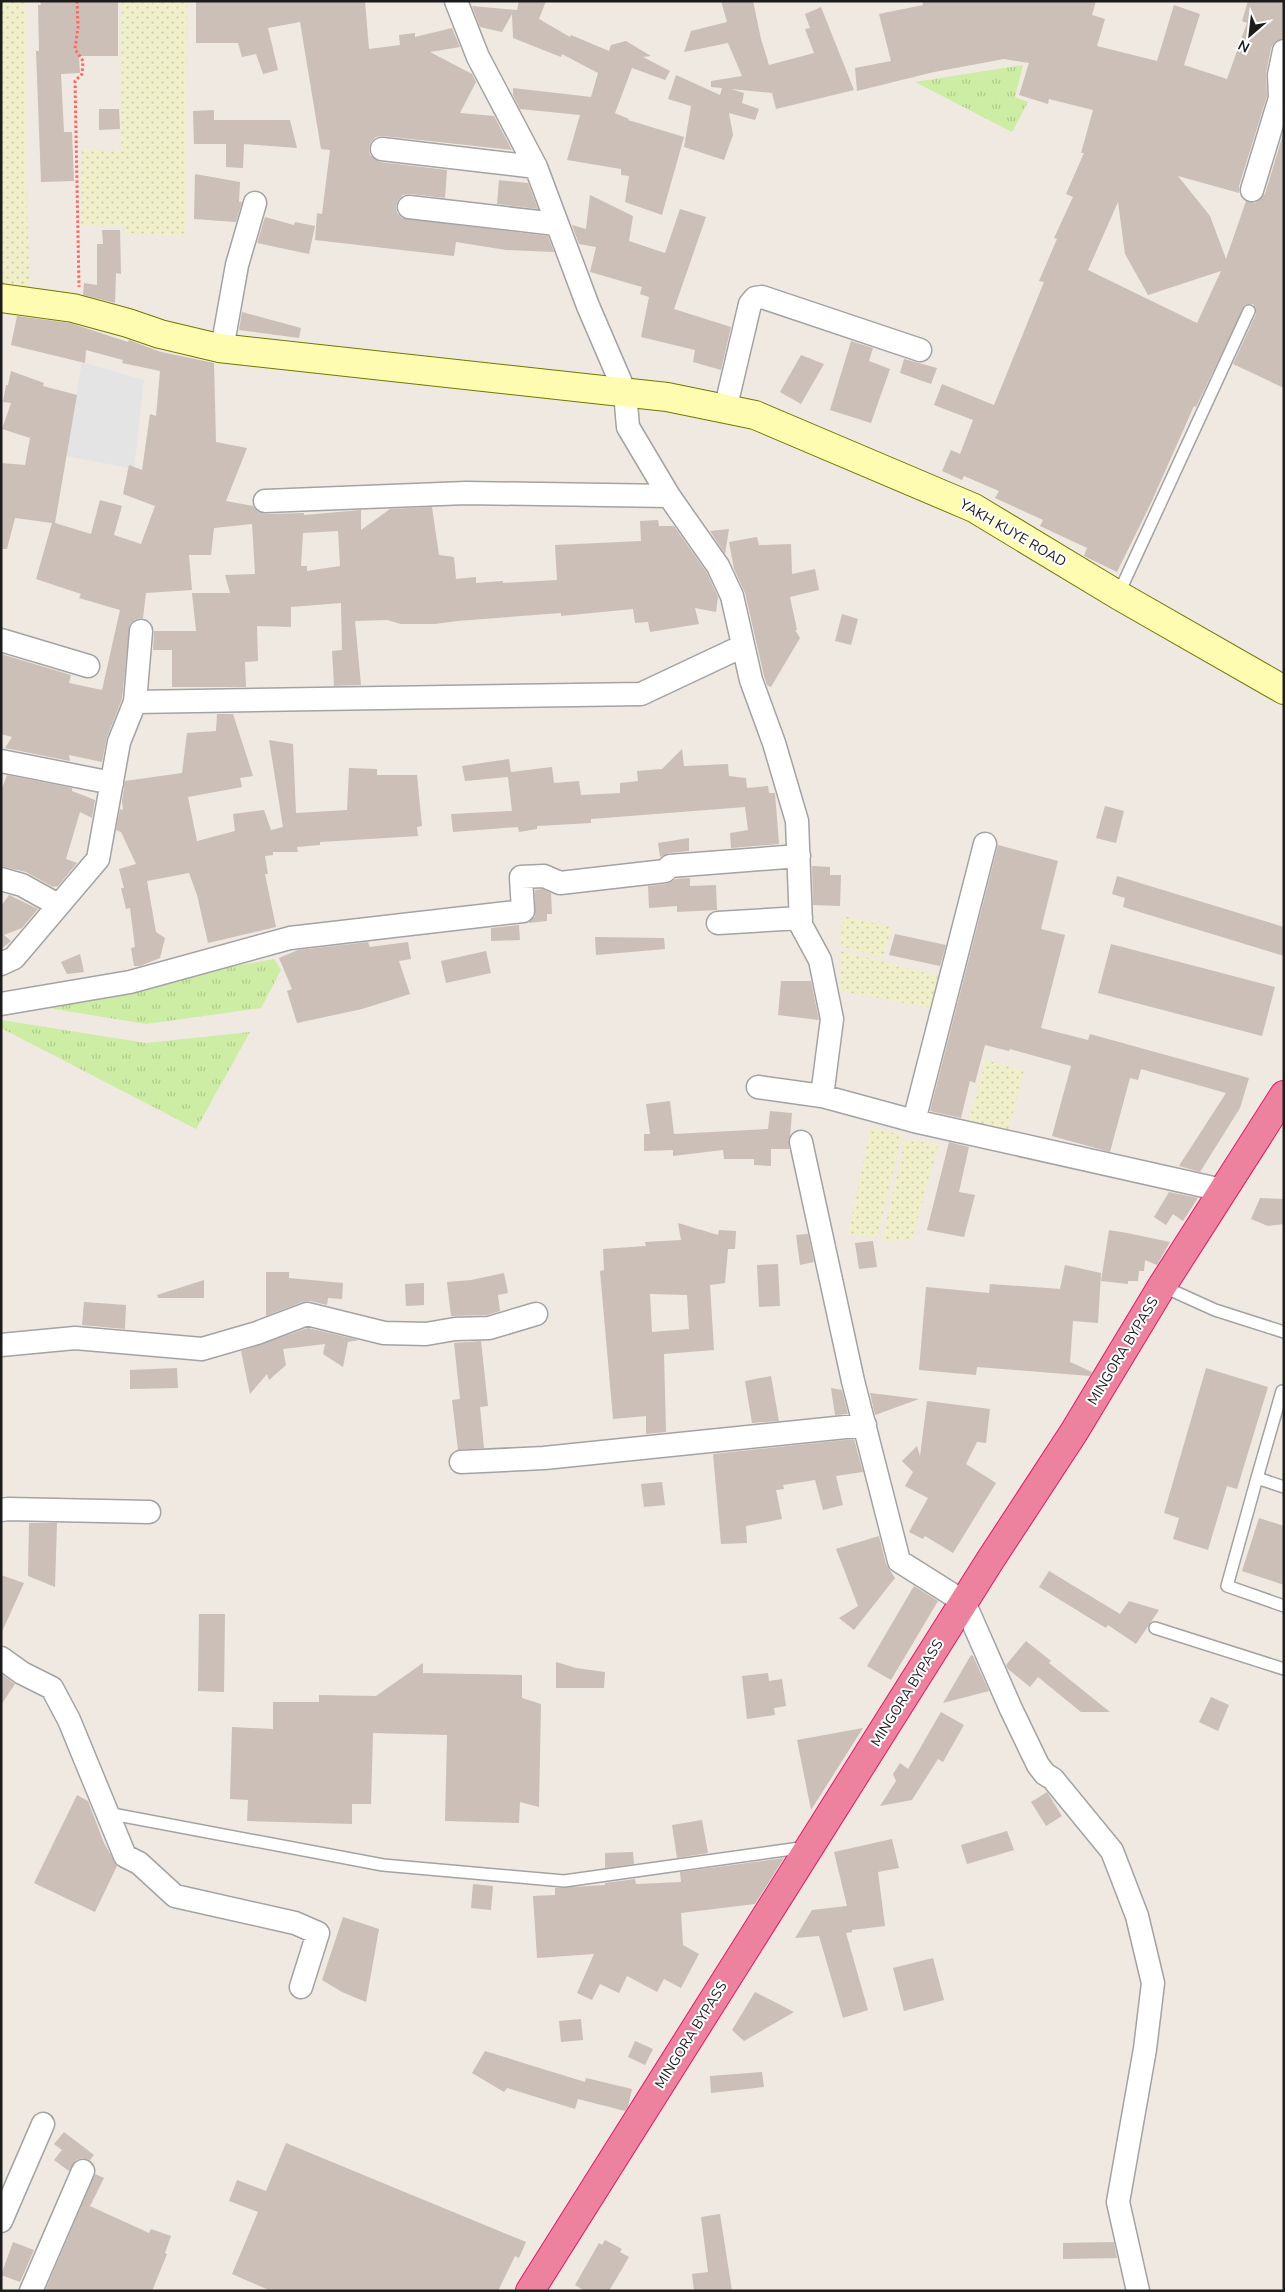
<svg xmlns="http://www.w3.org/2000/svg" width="1285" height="2292" font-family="'Nunito Sans',sans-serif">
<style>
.farmland{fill:url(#farmland-dots)}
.grass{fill:url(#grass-tufts)}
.parking{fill:#e4e4e4}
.building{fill:#cbbfb7;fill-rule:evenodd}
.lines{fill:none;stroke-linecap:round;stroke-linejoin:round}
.lane-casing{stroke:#a3a3a3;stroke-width:14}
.street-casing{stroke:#a3a3a3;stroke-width:25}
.secondary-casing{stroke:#727700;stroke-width:30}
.highway-casing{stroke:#e3176c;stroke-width:30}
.path{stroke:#ff6762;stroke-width:3;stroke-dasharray:2.5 2.5;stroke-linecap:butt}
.lane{stroke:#fff;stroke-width:11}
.street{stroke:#fff;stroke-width:22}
.secondary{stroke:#fefcb0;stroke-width:28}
.highway{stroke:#ec829e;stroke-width:28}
.labels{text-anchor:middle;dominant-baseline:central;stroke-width:4;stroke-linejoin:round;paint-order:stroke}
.street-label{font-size:14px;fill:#1c1c1c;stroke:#fff}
</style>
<defs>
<pattern id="farmland-dots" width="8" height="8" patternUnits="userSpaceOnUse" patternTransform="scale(1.25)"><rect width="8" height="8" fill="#efefca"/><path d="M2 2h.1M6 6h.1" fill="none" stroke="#ccccad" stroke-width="1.8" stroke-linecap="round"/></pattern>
<pattern id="grass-tufts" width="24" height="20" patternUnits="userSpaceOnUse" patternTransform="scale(1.25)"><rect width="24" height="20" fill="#cceda3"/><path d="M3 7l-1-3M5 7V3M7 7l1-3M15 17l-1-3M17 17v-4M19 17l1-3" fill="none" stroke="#afcb8c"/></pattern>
</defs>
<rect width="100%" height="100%" fill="#efe9e1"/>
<!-- farmland -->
<path class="farmland" d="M1 1H26V179L30 293 1 292Z
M122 1H187L185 236 126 233 125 225 81 226 82 149 121 152Z
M844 916 892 927 883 958 840 946Z
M841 951 938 976 931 1008 840 991Z
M986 1060 1024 1071 1007 1134 968 1123Z
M871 1127 902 1135 877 1238 848 1234Z
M905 1139 938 1145 912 1239 882 1241Z"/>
<!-- grass -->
<path class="grass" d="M1023 65 1015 97 1028 102 1012 132 915 82Z
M274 959 281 970 261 1008 146 1024 24 1004Z
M1 1020 146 1043 250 1032 196 1129 1 1028Z"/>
<!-- parking -->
<path class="parking" d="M82 362 144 380 134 469 66 456Z"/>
<!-- building -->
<path class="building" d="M40 1H118V56H79L80 73 61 74 64 132H72L74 181 41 182 36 51H39L38 5H41Z
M196 1H365L369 49 400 45 399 35 415 33V37L452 28 460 47 430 52 472 74 476 82 460 113 494 116 512 150 383 136 376 137 371 142 369 148 370 155 380 162 447 170 445 198 411 194 403 195 398 200 396 206 397 213 402 218 548 236 554 252 506 250 456 242 454 256 315 240 317 213 322 214 330 150 321 149 300 22 268 28 278 70 263 74 256 54 242 57 238 43H196Z
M519 1H546L539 19 570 37 571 35 609 51 611 45 626 41 651 56 643 57 670 71 665 80 632 68 615 113 629 119 628 120 684 137 662 215 625 202 629 176 621 175V169L567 160 580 115 520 109 513 95V88L591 97 598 73 562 54 561 57 513 38 512 14 502 32 480 27 472 6 517 10Z
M721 1H753L761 39 769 65 814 53 805 29 810 28 805 14 821 7 854 90 776 109 772 93 731 89 744 93 742 103 759 109 755 120 729 113 733 135 724 160 684 147 691 106 668 99 676 75 720 95 722 88 711 87V81L742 76 728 43 684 52 691 31 727 22Z
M922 1H1096L1092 15 1105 19 1097 46 1157 61 1174 5 1200 14 1184 65 1227 79 1247 23 1242 21 1248 1H1284V38L1275 42 1271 48 1266 73 1267 96 1239 186V193L1178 176 1210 216 1226 259 1246 201 1255 203 1265 194 1284 131V388L1233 364 1256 314V310L1253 304 1245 305 1196 407 1194 406 1151 503 1117 572 1084 556 1087 548 1040 526 1043 520 995 498 999 491 964 476 962 480 942 471 951 450 960 454 973 420 934 405 942 384 994 405 1044 282 1039 281 1057 239 1054 238 1073 197 1066 194 1084 153H1081L1093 110 1049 99 1048 104 1019 95 1029 63 1004 59 934 72 857 91 855 68 891 61 879 14 923 5ZM1118 202 1125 254 1148 295 1221 271 1197 323 1088 270Z
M99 109H119L120 129 99 130Z
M214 110V120H290L297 148 244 144 243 168 226 167V144H194L193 111Z
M195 174 240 182 239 202H242L236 222 194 219Z
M499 180 528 183 538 209 497 204Z
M590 195 633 216 629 241 665 253 680 209 706 217 674 309 731 327 721 370 693 362 695 350 641 337 649 297 640 294 642 287 590 272 596 247 579 244 572 225 586 229Z
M265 217 294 225 295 222 315 226 309 254 257 243Z
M102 230H120L121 274 116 273 115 303 83 295 84 283 97 285V244H103Z
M242 312 301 328 299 338 239 330Z
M17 316 70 323 128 342 129 340 161 352 214 363 216 442 247 448 226 501 253 506 258 512 266 514 304 513V515L361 510V530L390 509 432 507 439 555 454 557 456 579 476 577V583L503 581V583L557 580 555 545 641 541 640 521 658 520 659 526H674L707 573 718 597 716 612 695 608 699 624 650 632 648 622 635 623 633 609 561 616V613L457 621 435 624H401L387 620 355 621 361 685 334 686 332 651 342 650 341 603 291 607V627L257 626 258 661 245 662 246 687H172V650H153L154 631H196L192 593H230L225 575 255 574 252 524 214 528 211 555H189L192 590 146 593 143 618 136 619 130 624 122 699 107 737 102 762 69 755 70 761 5 748 12 737 1 734V654L71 675 69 683 102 690 120 610 79 598 81 594 36 579 52 523 15 518 7 549H1V463L25 465 30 438 2 429 11 403 3 402 6 385H8L11 371 44 383 43 386 77 395 55 523 91 534 100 500 122 506 114 535 141 544 155 506 123 494 129 465 142 470 150 414 156 416 160 371 122 363 123 360 86 350 85 363 11 345ZM338 531 340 566 307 571V566H301L303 533Z
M851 341 873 348 869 361 890 369 871 423 830 410Z
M801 355 824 364 801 404 780 392Z
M904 359 937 368 931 384 900 373Z
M729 529 725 554 710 531Z
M757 537 759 545 791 544 792 574 815 569 819 590 790 597 797 630H795L800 638 771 687 767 685 764 676 745 593 734 569 729 542Z
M842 614 858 619 851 645 835 641Z
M217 714H233L253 776 240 778 242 787 188 797 197 841 235 831 233 814 264 810 271 830 283 827 269 740 293 744 296 813 347 810 349 768 377 769V775H417L422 826 417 827 418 836 320 842V845L297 847 298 852H273V855L265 856 268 874H265L276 927 208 943 197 895 189 873 147 881 156 932 165 938 160 958 140 966H134L131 948 135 947 130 908 126 909 121 888H124L119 869 136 864 121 832 116 830 120 809 123 810 122 801 125 781 182 773 187 733 216 731Z
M682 749 684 766 728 764 729 776 746 778 747 788 768 786 769 793H775L779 844 731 848 730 833 748 830 745 807 591 819V823L537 826V829L519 832 518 827 453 832 451 814 512 811 508 777 465 781 462 766 509 759 511 772 552 767 554 783 579 781 581 795 620 793V783L638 781 637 771 662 769Z
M7 775 72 788V791L95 800 92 818 80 812 66 859 77 863 58 886 53 887 26 872 1 866V791Z
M1105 806 1124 811 1116 843 1096 838Z
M689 838V851L669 853 660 857 658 843Z
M998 845 1058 861 1041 929 1065 935 1041 1028 1088 1040 1090 1034 1249 1078 1240 1108 1200 1172 1179 1166 1226 1093 1141 1069 1138 1080 1130 1078 1110 1152 1052 1136 1071 1066 1010 1049 1009 1051 985 1045 975 1083 970 1081 961 1118 930 1111Z
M812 866 830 867V875H841L840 906 813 905Z
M1117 876 1284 927V956L1123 907 1125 898 1112 894Z
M690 878V886L716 885 717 910 677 912V906L649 908 648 886 666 884 676 879Z
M542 889 551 893 552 914H547V921L528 923 535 916V890Z
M9 895 38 909 22 928 4 935 11 941 1 949V906Z
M519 925 520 940 491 941V928Z
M895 934 946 945 940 966 889 955Z
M595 937 664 938 665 949 596 955Z
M368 942 370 947 408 942 411 959 399 961 410 994 362 1009 297 1023 287 991 292 989 279 958 298 950Z
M1111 944 1275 987 1262 1036 1098 993Z
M486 951 491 973 446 983 441 961Z
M80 954 84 972 67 974 61 962Z
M781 981H811L819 1020 778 1015Z
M670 1101 674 1134 768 1129 770 1111 792 1113 789 1149H771V1166L754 1165V1159H724L723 1150 673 1156V1150L644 1151V1134H650L646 1104Z
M949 1142 969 1147 959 1192 975 1195 964 1237 927 1230Z
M1169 1192 1198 1198 1183 1221 1173 1214 1166 1225 1154 1217Z
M1260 1198 1284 1199V1224L1268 1226 1251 1219Z
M678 1223 718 1235 719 1230 736 1231 735 1249H728L725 1283 710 1285 714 1350 664 1354 666 1432 646 1434V1416L613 1419 600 1271 604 1270 603 1249 646 1246 645 1242 681 1240ZM650 1294 687 1295 689 1329 652 1332Z
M1109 1230 1127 1233 1170 1242 1157 1265 1145 1260 1144 1271H1139L1138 1281H1128V1284L1101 1281Z
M808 1234 814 1262 800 1265 796 1235Z
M873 1241 877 1267 859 1269 855 1243Z
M778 1264 780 1306 759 1307 757 1265Z
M1065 1265 1101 1273 1098 1323 1073 1321 1070 1362 1092 1372 1090 1376 977 1367 976 1375 919 1370 926 1287 989 1293 990 1284 1060 1289Z
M266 1272H289V1278L343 1283 342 1299 328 1298 327 1305 310 1301 302 1302 266 1316Z
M504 1273 508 1293 498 1295 500 1311 487 1315 451 1316 447 1282 471 1280Z
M204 1280V1298H158L157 1295Z
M424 1283V1305L406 1306 405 1284Z
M84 1302 126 1305 125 1329 82 1325Z
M308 1328 359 1340 348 1342 343 1367 323 1354 325 1344 283 1349 286 1365 269 1380 267 1374 250 1394 241 1351Z
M481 1341 488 1406 480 1407 484 1448 458 1450 452 1400 460 1399 454 1343Z
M177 1368 178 1388 130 1389V1370Z
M1206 1368 1268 1387 1237 1489 1227 1486 1208 1550 1173 1539 1179 1518 1164 1513Z
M771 1376 779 1421 752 1423 745 1381Z
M831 1388 842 1390 848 1414 835 1415Z
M870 1393 919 1399 875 1415Z
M927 1401 990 1409 986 1443 977 1442 966 1464 996 1483 953 1553 925 1536 923 1539 909 1532 928 1498 905 1486 913 1472 902 1461 917 1446 920 1456Z
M854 1439 863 1472 836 1476 843 1505 823 1510 815 1480 783 1485 784 1489 776 1490 782 1519 746 1526 747 1543 721 1544 713 1454Z
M662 1482 665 1505 644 1507 641 1484Z
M1259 1518 1284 1526V1585L1242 1571Z
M29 1523H57L55 1587 28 1576Z
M879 1536 886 1564 895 1578 854 1630 839 1618 858 1606 836 1549Z
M1049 1571 1120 1614 1129 1601 1159 1610 1136 1644 1108 1625 1106 1628 1039 1587Z
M1 1575 24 1583 1 1634Z
M914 1586 938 1601 891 1680 867 1666Z
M199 1614H225L224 1692 198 1691Z
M1026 1641 1051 1661 1049 1663 1110 1712H1081L1038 1677 1030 1687 1008 1669 1006 1665Z
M971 1655 973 1656 989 1691 943 1703Z
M556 1662 576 1668 605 1672 604 1688H556Z
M423 1663V1673L522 1675V1698L541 1704 539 1807 520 1802 519 1823 445 1821 447 1735 373 1733 371 1804H352V1824L247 1821 248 1800 230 1799 232 1727 273 1729V1702H319V1695L376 1696Z
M768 1673 769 1681 782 1679 786 1706 774 1708 775 1715 747 1719 742 1676Z
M1 1674 15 1684 1 1705Z
M1211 1697 1229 1705 1218 1731 1199 1722Z
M941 1712 964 1725 943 1762 938 1759 912 1800 880 1806 896 1781 893 1774 900 1763 908 1769Z
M863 1728 811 1810 797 1740Z
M1047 1792 1062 1816 1046 1826 1031 1802Z
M77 1795 88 1801 104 1843 117 1866 95 1912 34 1883Z
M702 1820 708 1853 677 1858 672 1825Z
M1007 1831 1014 1850 967 1864 961 1845Z
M892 1839 899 1868 878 1872 885 1926 852 1930V1932L846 1933 868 2010 843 2018 819 1936 795 1938 812 1910 847 1906 834 1852Z
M633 1852 634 1864 605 1868V1853Z
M784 1858 755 1904 681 1913 683 1945 699 1954 681 1988 664 1979 657 1992 627 1976 619 1993 600 1984 592 2000 577 1993 594 1954 537 1958 533 1896 555 1895V1888L605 1885V1883L635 1879 636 1884 681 1882 680 1872Z
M473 1884 493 1886 491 1910 471 1908Z
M343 1917 379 1929 366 2002 342 1992 322 1980Z
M933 1958 944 2000 904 2011 893 1968Z
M755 1992 794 2012 744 2041 732 2030Z
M581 2019 583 2040 561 2042 559 2021Z
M635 2041 653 2049 645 2065 628 2057Z
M485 2051 585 2082 586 2078 632 2089 628 2107 625 2111 578 2099 575 2109 507 2088 504 2092 472 2073Z
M762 2072 764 2087 711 2093 710 2076Z
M64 2132 94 2155 90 2160 82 2158 76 2160 69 2171 54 2160 62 2150 54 2144Z
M286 2143 526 2242 519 2258 515 2256 498 2291H271L232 2274 258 2212 229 2201 237 2180 266 2191Z
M95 2174 104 2178 90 2206 149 2233 151 2229 171 2236 165 2253 167 2254 152 2291H45Z
M720 2214 732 2291H694L692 2274 708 2272 701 2217Z
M605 2240 622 2249 620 2252 629 2257 609 2291H585L575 2285 599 2243 602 2245Z
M13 2242 34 2250 20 2282 1 2275Z
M1114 2242 1117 2258 1063 2259V2243Z"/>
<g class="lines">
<defs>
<path id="lane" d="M1118 595 1249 311
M1162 1286 1215 1310 1284 1332
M1282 1391 1257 1478 1284 1487
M1257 1478 1227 1586 1284 1606
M1155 1628 1284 1669
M107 1813 383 1865 564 1881 807 1847"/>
<path id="street" d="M456 1 478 57 536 167 588 306 625 392 628 427 669 496 718 566 732 596 751 680 774 743 797 821 801 925 820 960 832 1019 822 1096 758 1087
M382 149 536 167
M1252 190 1280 98 1279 75 1284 51
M409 207 556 224
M222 349 237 265 255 203
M725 410 750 304 755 298 762 297 920 350
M265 501 466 493 669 496
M1 640 88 666
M135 702 641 694 743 646
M1 761 112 783
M1 879 22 885 58 905
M718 923 801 918
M1 964 14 958 98 859 119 742 135 702 141 631
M1 1004 130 982 290 938 523 911 521 877 544 876 560 883 665 871 670 866 799 856
M822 1096 914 1121 1222 1190
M914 1121 985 844
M801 1142 853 1381 899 1561 964 1602 1011 1709 1038 1765 1045 1774 1053 1779 1112 1851 1137 1916 1153 1983 1145 2049 1118 2202 1138 2291
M1 1345 75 1338 202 1349 257 1333 307 1314 384 1333 426 1334 455 1329 489 1328 536 1314
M461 1462 544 1458 865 1425
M1 1510 8 1509 149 1512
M1 1658 22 1673 52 1688 69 1720 125 1856 139 1863 175 1896 295 1923 318 1933 301 1987
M1 2221 43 2124
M31 2291 83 2171"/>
<path id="secondary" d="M1 298 73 308 128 323 160 334 219 348 667 397 755 415 974 508 1118 595 1284 690"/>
<path id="highway" d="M530 2291 989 1562 1074 1432 1162 1286 1284 1095"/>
</defs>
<!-- lane casing -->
<use href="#lane" class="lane-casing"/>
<!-- street casing -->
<use href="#street" class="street-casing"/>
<!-- secondary casing -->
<use href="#secondary" class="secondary-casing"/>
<!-- highway casing -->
<use href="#highway" class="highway-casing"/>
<!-- path -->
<path class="path" d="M77 1 78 27 75 49 83 61 82 74 75 81 79 287"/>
<!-- lane -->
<use href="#lane" class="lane"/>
<!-- street -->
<use href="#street" class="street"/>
<!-- secondary -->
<use href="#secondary" class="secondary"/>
<!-- highway -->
<use href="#highway" class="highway"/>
</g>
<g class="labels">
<!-- street labels -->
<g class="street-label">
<text transform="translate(1013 533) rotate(30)">YAKH KUYE ROAD</text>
<text transform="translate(1123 1351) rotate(-59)">MINGORA BYPASS</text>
<text transform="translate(907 1693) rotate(-58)">MINGORA BYPASS</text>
<text transform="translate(691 2035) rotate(-58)">MINGORA BYPASS</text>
</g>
</g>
<!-- border -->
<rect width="1285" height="2292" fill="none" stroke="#1c1c1c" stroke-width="5"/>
<!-- north arrow -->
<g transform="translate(1250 35) rotate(208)" stroke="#ffffff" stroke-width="4" paint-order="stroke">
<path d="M0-4L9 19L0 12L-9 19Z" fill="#1c1c1c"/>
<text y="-8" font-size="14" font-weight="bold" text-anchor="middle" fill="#1c1c1c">N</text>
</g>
</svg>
